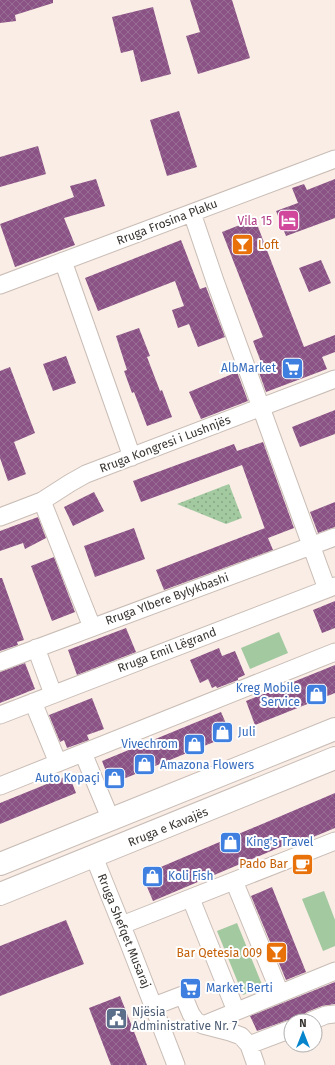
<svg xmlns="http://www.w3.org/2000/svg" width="335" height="1065" font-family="'Fira Sans',sans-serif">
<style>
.park{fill:url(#park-dots)}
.pitch{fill:#a3c9a0}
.building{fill:url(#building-cross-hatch)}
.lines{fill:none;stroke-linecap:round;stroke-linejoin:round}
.minor-casing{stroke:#c9bdb6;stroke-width:19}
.primary-casing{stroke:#c9bdb6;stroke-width:24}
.minor{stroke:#fff;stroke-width:17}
.primary{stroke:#fff;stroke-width:22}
.labels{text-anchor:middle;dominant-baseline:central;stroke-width:4;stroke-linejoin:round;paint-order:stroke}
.hotel-label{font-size:12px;fill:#b23c85;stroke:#fff;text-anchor:end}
.street-label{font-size:12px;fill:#393532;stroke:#fff}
.food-label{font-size:12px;fill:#c56008;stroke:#fff;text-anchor:end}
.shop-label{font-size:12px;fill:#366cbe;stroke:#fff;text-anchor:start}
.service-label{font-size:12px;fill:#4e5e75;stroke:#fff;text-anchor:start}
</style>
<defs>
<pattern id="park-dots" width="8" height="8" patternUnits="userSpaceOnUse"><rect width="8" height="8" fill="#a3c9a0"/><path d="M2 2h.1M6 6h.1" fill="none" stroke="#86a483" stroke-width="1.8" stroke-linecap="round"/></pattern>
<pattern id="building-cross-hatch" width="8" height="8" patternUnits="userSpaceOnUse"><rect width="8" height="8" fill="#8b5285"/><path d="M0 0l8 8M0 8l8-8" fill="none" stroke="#996e94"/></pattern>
</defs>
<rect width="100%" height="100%" fill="#f9ede5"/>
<!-- park -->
<path class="park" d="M229 484 242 518 226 524 177 504Z"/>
<!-- pitch -->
<path class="pitch" d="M279 632 288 653 250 669 241 648Z
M324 891 335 920V946L323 951 302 899Z
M237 923 263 987 243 995 217 931Z"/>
<!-- building -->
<path class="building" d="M0 0H53V3L15 15 16 21 0 23Z
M190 0H232L250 58 198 74 186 36 200 32Z
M153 7 171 74 141 82 133 50 121 53 112 17Z
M179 111 197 167 167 176 150 120Z
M38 146 46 174 0 187V157Z
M96 179 105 206 64 218 75 245 15 267 0 224 74 197 70 186Z
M335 179V218L286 236 276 211 298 203 292 188 304 184 307 190Z
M255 219 304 347 335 335V352L322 357 327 369 266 392 256 364 261 362 253 341 263 337 222 232Z
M181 240 200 289 206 287 225 337 198 347 189 324 178 328 172 310 184 306 175 281 98 311 85 278Z
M321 260 331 283 309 292 299 268Z
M139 328 150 356 147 357 160 391 162 390 172 417 147 426 134 392 132 393 124 371 127 370 116 336Z
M66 356 76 383 53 391 43 364Z
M10 367 35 433 14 442 26 474 8 481 0 458V371Z
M237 372 248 401 201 419 189 392Z
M335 410V434L300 447 292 427Z
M263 442 294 528 268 538 273 550 164 590 156 570 265 528 266 532 242 465 141 502 133 481 234 444 237 451Z
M94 492 104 511 73 526 64 507Z
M335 502V527L318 533 310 512Z
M38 517 46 538 25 549 23 543 0 551V531Z
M134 528 145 559 95 577 84 546Z
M54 557 75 612 52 621 31 566Z
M0 578H2L24 640 17 642 18 645 0 651Z
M335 601V628L322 633 313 610Z
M126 628 136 652 77 675 68 650Z
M219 648 222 656 235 651 245 675 238 678V680L217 688 216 686 212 688 208 679 200 683 190 660Z
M25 663 35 689 0 703V672Z
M335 665V693L255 725 246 701Z
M92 698 104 729 87 735 89 740 67 748 64 740 60 742 49 715Z
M221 712 231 735 111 784 102 761Z
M69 775 76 793 0 824V803Z
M335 793V828L306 840 304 837 153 901 142 875Z
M272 887 306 972 286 980 251 896Z
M66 920 84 964 0 996V946Z
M335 982V1004L322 1006 307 1012 303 1015 301 1021 288 1020 257 1031 250 1016Z
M120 996 126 1011 147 1065H111L89 1008Z"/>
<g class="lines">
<defs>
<path id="minor" d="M192 213 215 281 327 589
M63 261 132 457
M0 285 335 159
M42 501 92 627
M0 517 42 501 70 483 86 474 335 379
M36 648 53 694
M0 662 335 537
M33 702 58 763
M0 715 335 586
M83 753 111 820
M0 786 335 652
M94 857 128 941 176 1065
M234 881 280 993
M191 899 236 1011
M122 925 335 841
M154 1006 183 995 191 1014 196 1021 203 1025 230 1032 241 1036 249 1045 256 1065
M311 1021 326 1015 335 1014
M203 1025 335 971
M249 1045 291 1029"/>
<path id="primary" d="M0 864 335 729
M0 894 335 758"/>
</defs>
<!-- minor casing -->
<use href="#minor" class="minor-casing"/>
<!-- primary casing -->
<use href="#primary" class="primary-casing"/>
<!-- minor -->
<use href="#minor" class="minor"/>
<!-- primary -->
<use href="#primary" class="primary"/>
</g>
<!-- icons -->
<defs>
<symbol id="hotel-square" viewBox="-11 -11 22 22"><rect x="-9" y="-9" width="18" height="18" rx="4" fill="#d1479c" stroke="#fff"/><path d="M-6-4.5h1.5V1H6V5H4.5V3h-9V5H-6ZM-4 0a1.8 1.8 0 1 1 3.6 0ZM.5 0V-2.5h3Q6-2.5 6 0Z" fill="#fff"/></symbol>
<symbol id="bar-square" viewBox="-11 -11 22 22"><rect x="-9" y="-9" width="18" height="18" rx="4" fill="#e8710a" stroke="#fff"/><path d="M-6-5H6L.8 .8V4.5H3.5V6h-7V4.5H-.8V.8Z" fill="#fff"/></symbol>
<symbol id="supermarket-square" viewBox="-11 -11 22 22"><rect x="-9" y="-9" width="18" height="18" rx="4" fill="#3f7fe0" stroke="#fff"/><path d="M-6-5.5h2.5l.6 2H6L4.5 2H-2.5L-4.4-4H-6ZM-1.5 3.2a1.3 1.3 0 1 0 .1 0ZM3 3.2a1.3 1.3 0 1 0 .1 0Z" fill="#fff"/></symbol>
<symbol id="shop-square" viewBox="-11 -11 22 22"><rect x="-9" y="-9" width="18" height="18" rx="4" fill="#3f7fe0" stroke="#fff"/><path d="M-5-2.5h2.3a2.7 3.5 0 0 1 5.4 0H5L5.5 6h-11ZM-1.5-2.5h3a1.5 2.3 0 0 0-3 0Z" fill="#fff"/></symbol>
<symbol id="cafe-square" viewBox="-11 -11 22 22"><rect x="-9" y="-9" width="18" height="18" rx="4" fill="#e8710a" stroke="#fff"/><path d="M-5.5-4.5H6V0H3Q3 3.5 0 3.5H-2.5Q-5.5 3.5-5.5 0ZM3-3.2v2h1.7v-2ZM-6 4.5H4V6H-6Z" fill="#fff"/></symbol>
<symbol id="civic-square" viewBox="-11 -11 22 22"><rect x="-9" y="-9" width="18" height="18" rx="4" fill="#5c6f8a" stroke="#fff"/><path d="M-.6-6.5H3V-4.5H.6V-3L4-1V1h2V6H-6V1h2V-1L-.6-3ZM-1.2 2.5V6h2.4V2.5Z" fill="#fff"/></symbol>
</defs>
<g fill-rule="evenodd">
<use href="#hotel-square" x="276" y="208" width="25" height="25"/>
<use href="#bar-square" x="230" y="232" width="25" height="25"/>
<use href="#supermarket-square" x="280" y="356" width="25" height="25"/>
<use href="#shop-square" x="304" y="682" width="25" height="25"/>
<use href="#shop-square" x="210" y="720" width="25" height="25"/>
<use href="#shop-square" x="182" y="732" width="25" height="25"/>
<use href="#shop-square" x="132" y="752" width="25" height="25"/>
<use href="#shop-square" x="102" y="766" width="25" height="25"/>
<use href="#shop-square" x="218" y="830" width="25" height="25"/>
<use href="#cafe-square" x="290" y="852" width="25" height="25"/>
<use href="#shop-square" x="140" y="864" width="25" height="25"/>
<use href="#bar-square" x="264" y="940" width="25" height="25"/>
<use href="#supermarket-square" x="178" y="976" width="25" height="25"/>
<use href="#civic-square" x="104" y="1006" width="25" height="25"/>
</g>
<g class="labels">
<!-- hotel labels -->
<g class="hotel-label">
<text x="272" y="221">Vila 15</text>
</g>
<!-- street labels -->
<g class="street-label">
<text transform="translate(167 222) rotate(-21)">Rruga Frosina Plaku</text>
<text transform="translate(165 444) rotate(-21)">Rruga Kongresi i Lushnjës</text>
<text transform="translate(167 599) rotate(-20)">Rruga Ylbere Bylykbashi</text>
<text transform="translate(167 650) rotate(-21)">Rruga Emil Lëgrand</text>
<text transform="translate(168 827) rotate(-22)">Rruga e Kavajës</text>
<text transform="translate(124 931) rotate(68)">Rruga Shefqet Musaraj</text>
</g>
<!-- food labels -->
<g class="food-label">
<text x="258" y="245" text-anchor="start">Loft</text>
<text x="288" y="864">Pado Bar</text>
<text x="262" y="953">Bar Qetesia 009</text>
</g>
<!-- shop labels -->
<g class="shop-label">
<text x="276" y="368" text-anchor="end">AlbMarket</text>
<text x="300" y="688" text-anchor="end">Kreg Mobile<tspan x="300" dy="14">Service</tspan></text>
<text x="238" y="732">Juli</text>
<text x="178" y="744" text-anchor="end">Vivechrom</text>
<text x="160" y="765">Amazona Flowers</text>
<text x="100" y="778" text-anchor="end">Auto Kopaçi</text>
<text x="246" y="842">King's Travel</text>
<text x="168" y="876">Koli Fish</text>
<text x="206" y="988">Market Berti</text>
</g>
<!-- service labels -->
<g class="service-label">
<text x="132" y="1012">Njësia<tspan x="132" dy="14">Administrative Nr. 7</tspan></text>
</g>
</g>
<!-- north arrow -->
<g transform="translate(303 1033)"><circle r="19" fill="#ffffff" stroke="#b0aead"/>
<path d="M0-3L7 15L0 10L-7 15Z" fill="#0685cd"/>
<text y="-6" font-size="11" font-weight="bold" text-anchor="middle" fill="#393532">N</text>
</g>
</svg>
